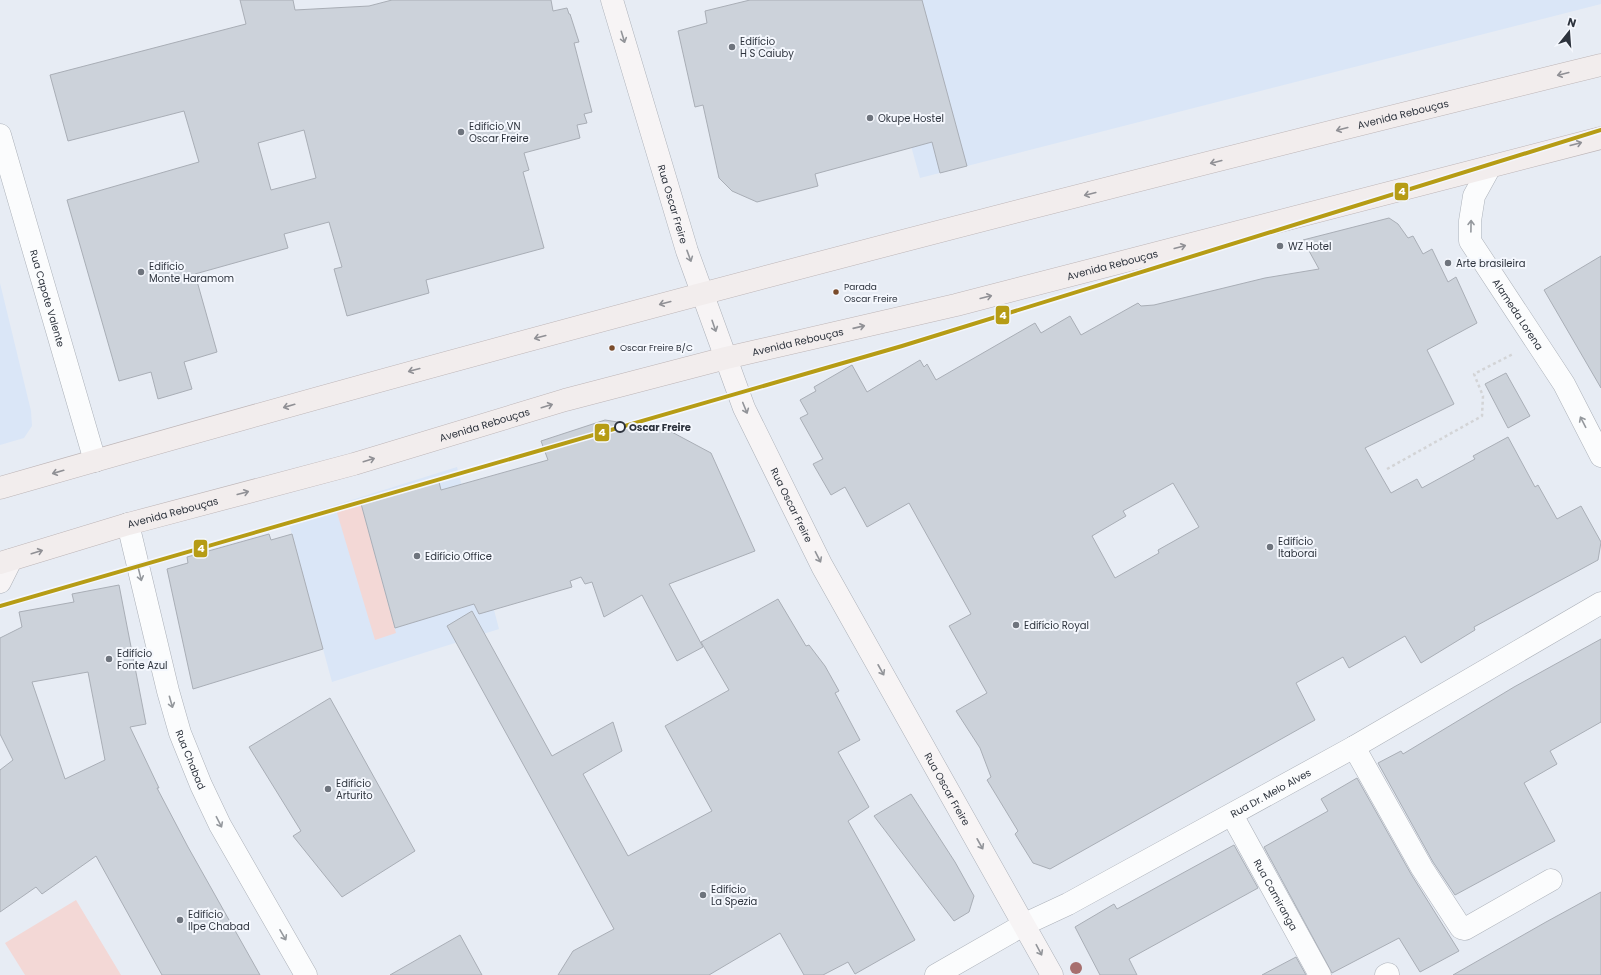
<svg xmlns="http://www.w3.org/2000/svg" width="1601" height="975" font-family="Poppins,sans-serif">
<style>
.built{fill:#dae6f7}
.green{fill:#f3d8d6}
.building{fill:#ccd2da;stroke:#a9aeb6;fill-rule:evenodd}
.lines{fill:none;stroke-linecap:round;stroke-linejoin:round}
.street-casing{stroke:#acb1b9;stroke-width:23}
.secondary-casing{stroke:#acb1b9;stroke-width:23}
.primary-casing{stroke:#bdb5b7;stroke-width:23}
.path{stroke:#d3d4d6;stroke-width:2.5;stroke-dasharray:3 3;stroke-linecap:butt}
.street{stroke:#fbfcfd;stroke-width:22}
.secondary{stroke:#f7f4f5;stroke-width:22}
.primary{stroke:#f2eded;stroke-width:22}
.metro-1-casing{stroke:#f4f7fd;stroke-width:7}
.metro-1{stroke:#b69c15;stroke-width:4}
.tree{fill:#a76f6e}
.oneway{stroke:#929499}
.oneway2{stroke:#909095}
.oneway3{stroke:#94989d}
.poi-dot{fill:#6e747d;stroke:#f4f7fd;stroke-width:1.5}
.bus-dot{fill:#7a4b2a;stroke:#f4f7fd;stroke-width:1.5}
.stop-dot{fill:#f4f7fd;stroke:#2d333d;stroke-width:2}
.labels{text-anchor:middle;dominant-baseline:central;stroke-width:4;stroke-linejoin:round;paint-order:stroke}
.bus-label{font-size:9px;fill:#2d333d;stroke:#f4f7fd;text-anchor:start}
.poi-label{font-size:10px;fill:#2d333d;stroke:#f4f7fd;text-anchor:start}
.street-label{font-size:10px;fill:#2d333d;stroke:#f4f7fd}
.stop-label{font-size:10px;font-weight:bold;fill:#2d333d;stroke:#f4f7fd;text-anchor:start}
.line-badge{stroke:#f4f7fd;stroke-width:1.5}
.badge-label{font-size:11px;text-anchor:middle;font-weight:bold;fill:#fff}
</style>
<rect width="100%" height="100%" fill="#e7ecf4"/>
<!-- built -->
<path class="built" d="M870 0H1601V4L920 178Z
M0 283 31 411 32 426 24 438 0 445Z
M457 467 499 629 332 682 288 520Z"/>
<!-- green -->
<path class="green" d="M360 500 396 633 375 640 335 506Z
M76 900 121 975H25L5 943Z"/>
<!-- building -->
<path class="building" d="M240 0H293L295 10 369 6 392 0H551L553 11 567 8 569 14H570L579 42 574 43 592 112 584 114 587 123 577 125 580 138 524 153 529 170 523 172 544 248 426 280 429 293 347 316 334 269 342 267 329 222 284 234 288 248 195 274 217 352 184 362 192 389 158 399 151 372 119 381 67 200 199 162 184 111 68 141 50 75 246 24ZM304 130 316 178 271 190 258 143Z
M750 0H922L967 166 940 173 932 142 815 174 818 186 757 202 732 191 719 178 703 105 695 107 678 31 707 23 705 11Z
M1389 218 1398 224 1408 238 1413 236 1423 254 1432 249 1448 282 1456 277 1477 323 1427 350 1454 404 1365 448 1391 493 1417 479 1422 488 1475 459 1473 456 1508 437 1535 487 1538 485 1557 519 1581 506 1601 542 1598 560 1474 627 1475 630 1421 663 1405 636 1349 668 1343 657 1296 683 1315 720 1050 869 1033 863 1015 834 1018 831 987 780 991 777 980 748 956 711 987 693 949 626 971 614 909 503 867 527 845 487 831 495 813 464 823 459 800 418 808 414 800 400 816 391 814 387 852 365 867 392 920 360 924 367 927 364 936 380 1035 323 1041 333 1070 316 1081 335 1138 303 1141 306 1154 305 1265 278 1319 269 1303 240ZM1173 483 1199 527 1158 550 1159 553 1115 578 1092 536 1126 516 1123 511Z
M1601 256V388L1544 290Z
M1506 373 1530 416 1508 428 1485 384Z
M605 420 668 430 711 453 755 551 669 584 703 647 677 661 642 595 604 617 592 582 585 584 581 577 570 581 572 587 479 614 474 604 395 628 360 500 438 478 441 490 548 460 541 441Z
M269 534 271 540 292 534 323 649 193 689 167 569 188 563 187 557Z
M119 585 146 724 130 727 159 788H157L188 847 260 975H162L96 856 42 894 36 887 0 912V770L13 760 0 734V638L22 627 19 612 74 602 72 594ZM88 672 105 760 65 779 32 682Z
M778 599 806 646 809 645 825 666 839 691 835 693 860 740 838 752 869 807 848 821 915 940 855 974 848 962 823 975H804L780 933 709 975H558L573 951 614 929 447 626 472 611 552 756 613 722 622 751 583 774 628 856 712 811 665 726 729 690 701 642Z
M1601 639V722L1550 751 1557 764 1524 783 1555 841 1455 895 1433 862 1378 763 1401 751 1403 754 1514 687Z
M330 698 415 851 342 897 293 836 301 831 249 747Z
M1357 778 1411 874 1459 951 1420 972 1399 938 1332 973 1264 847 1328 811 1321 799Z
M911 794 955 862 974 896 969 912 954 921 874 816Z
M1234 845 1258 888 1129 959 1137 975H1100L1075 927 1114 904 1117 909Z
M1601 892V975H1453L1546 922Z
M460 935 482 975H390Z
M1296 957 1306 975H1262Z"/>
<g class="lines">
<defs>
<g id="street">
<path id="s1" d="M0 135 95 461"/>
<path id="s2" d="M1490 167 1474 196 1470 221V241L1564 384 1601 456"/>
<path id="s3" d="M128 524 168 691 180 733 201 785 220 825 306 975"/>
<path d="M1354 747 1422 868 1461 928 1465 929 1551 880"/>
<path id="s4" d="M1232 815 1320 975"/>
<path id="s5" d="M936 975 1025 924 1068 904 1354 747 1601 603"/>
<path d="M1386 975 1388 974"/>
</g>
<g id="secondary">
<path id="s6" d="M612 0 687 251 744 408 822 566 1052 975"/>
<path d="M0 582 11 560"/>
</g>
<g id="primary">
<path id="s7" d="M0 488C530 335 1065 196 1601 65"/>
<path id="s8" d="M0 563 128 524 354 464 565 400 726 358 956 305 1601 138"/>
</g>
</defs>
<!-- street casing -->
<use href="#street" class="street-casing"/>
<!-- secondary casing -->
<use href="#secondary" class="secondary-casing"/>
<!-- primary casing -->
<use href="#primary" class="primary-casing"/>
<!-- path -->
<path class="path" d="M1387 469 1482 416 1483 396 1474 374 1513 354"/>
<!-- street -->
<use href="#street" class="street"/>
<!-- secondary -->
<use href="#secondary" class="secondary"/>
<!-- primary -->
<use href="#primary" class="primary"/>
<defs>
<path id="metro-1" d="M0 606 902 346 1601 130"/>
</defs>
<!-- metro-1 casing -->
<use href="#metro-1" class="metro-1-casing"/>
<!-- metro-1 -->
<use href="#metro-1" class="metro-1"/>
</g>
<!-- trees -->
<circle class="tree" cx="1076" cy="968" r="6"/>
<!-- one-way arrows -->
<defs><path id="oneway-shaft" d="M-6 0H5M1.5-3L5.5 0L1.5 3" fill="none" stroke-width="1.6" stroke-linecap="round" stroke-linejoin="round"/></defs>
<g class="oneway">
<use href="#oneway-shaft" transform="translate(623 37) rotate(73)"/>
<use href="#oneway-shaft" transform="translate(689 256) rotate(70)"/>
<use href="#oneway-shaft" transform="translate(714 326) rotate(71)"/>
<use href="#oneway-shaft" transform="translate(745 408) rotate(68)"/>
<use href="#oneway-shaft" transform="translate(818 557) rotate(63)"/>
<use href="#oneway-shaft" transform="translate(881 670) rotate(61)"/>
<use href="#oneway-shaft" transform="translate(980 844) rotate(61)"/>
<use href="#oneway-shaft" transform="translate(1039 950) rotate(62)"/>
</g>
<g class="oneway2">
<use href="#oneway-shaft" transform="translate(1563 74) rotate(166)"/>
<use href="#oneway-shaft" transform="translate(1342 129) rotate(165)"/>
<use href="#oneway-shaft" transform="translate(1576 144) rotate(-15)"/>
<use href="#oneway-shaft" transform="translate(1216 162) rotate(166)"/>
<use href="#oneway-shaft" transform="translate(1090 194) rotate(166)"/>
<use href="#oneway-shaft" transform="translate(1180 247) rotate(-15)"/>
<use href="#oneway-shaft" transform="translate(986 297) rotate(-14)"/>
<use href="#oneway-shaft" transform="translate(665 303) rotate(165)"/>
<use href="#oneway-shaft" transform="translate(859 327) rotate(-13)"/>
<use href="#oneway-shaft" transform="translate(540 337) rotate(165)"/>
<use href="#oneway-shaft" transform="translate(414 370) rotate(165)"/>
<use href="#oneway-shaft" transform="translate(289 406) rotate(164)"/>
<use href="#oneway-shaft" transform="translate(547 406) rotate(-17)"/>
<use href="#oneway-shaft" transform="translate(369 460) rotate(-17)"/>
<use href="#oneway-shaft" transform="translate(58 472) rotate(164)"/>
<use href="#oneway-shaft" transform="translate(243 493) rotate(-15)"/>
<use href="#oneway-shaft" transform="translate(37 552) rotate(-17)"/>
</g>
<g class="oneway3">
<use href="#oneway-shaft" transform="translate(1471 226) rotate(-89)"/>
<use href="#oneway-shaft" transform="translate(1583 422) rotate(-117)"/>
<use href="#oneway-shaft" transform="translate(140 575) rotate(76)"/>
<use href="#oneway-shaft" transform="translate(171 702) rotate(74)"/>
<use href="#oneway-shaft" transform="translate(219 822) rotate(63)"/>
<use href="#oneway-shaft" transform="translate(283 935) rotate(60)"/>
</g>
<!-- markers -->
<g class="poi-dot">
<circle cx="732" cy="47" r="4"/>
<circle cx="870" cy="118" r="4"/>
<circle cx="461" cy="132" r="4"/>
<circle cx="1280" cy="246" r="4"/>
<circle cx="1448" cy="263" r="4"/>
<circle cx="141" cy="272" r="4"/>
<circle cx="1270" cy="547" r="4"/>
<circle cx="417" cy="556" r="4"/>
<circle cx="1016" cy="625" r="4"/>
<circle cx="109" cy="659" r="4"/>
<circle cx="328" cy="789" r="4"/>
<circle cx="703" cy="895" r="4"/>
<circle cx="180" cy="920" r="4"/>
</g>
<g class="bus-dot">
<circle cx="836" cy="292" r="3.5"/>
<circle cx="612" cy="348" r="3.5"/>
</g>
<circle class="stop-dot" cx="620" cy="427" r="5"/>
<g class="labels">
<!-- bus labels -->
<g class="bus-label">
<text x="844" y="287">Parada<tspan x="844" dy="12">Oscar Freire</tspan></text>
<text x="620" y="348">Oscar Freire B/C</text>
</g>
<!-- poi labels -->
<g class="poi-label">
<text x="740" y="41">Edifício<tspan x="740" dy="12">H S Caiuby</tspan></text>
<text x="878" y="118">Okupe Hostel</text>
<text x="469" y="126">Edifício VN<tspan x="469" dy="12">Oscar Freire</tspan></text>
<text x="1288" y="246">WZ Hotel</text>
<text x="1456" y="263">Arte brasileira</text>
<text x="149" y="266">Edifício<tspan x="149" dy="12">Monte Haramom</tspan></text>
<text x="1278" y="541">Edifício<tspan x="1278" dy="12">Itaborai</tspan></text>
<text x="425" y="556">Edifício Office</text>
<text x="1024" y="625">Edifício Royal</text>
<text x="117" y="653">Edifício<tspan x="117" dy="12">Fonte Azul</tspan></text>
<text x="336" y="783">Edifício<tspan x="336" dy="12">Arturito</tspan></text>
<text x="711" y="889">Edifício<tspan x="711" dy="12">La Spezia</tspan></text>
<text x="188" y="914">Edifício<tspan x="188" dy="12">Ilpe Chabad</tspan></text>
</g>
<!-- street labels -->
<g class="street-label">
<text stroke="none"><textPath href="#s7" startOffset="1452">Avenida Rebouças</textPath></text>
<text stroke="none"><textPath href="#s6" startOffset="213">Rua Oscar Freire</textPath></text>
<text stroke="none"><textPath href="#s8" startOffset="1152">Avenida Rebouças</textPath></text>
<text stroke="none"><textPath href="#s1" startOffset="170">Rua Capote Valente</textPath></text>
<text stroke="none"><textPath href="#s2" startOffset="166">Alameda Lorena</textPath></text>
<text stroke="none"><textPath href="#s8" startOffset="828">Avenida Rebouças</textPath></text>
<text stroke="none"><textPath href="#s8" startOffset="504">Avenida Rebouças</textPath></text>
<text stroke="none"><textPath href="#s6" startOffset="537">Rua Oscar Freire</textPath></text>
<text stroke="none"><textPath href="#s8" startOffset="180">Avenida Rebouças</textPath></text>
<text stroke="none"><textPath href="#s3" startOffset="244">Rua Chabad</textPath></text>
<text stroke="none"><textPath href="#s6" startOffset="861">Rua Oscar Freire</textPath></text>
<text stroke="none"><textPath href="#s5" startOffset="381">Rua Dr. Melo Alves</textPath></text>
<text stroke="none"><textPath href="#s4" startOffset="91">Rua Camiranga</textPath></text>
</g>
<!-- stop labels -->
<g class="stop-label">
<text x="629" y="427">Oscar Freire</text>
</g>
</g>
<g class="line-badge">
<rect x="1394" y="182" width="15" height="19" rx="4" fill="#b69c15"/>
<rect x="995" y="305" width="15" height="20" rx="4" fill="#b69c15"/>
<rect x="594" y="423" width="16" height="19" rx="4" fill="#b69c15"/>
<rect x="193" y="539" width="15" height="19" rx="4" fill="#b69c15"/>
</g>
<g class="badge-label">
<text x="1402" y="195">4</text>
<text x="1003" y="319">4</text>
<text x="602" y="436">4</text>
<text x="201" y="552">4</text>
</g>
<!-- north arrow -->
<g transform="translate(1569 32) rotate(17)" stroke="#f4f7fd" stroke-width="3" paint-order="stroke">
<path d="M0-3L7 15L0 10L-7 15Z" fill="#2d333d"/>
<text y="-6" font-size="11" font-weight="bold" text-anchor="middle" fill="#2d333d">N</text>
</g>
</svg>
